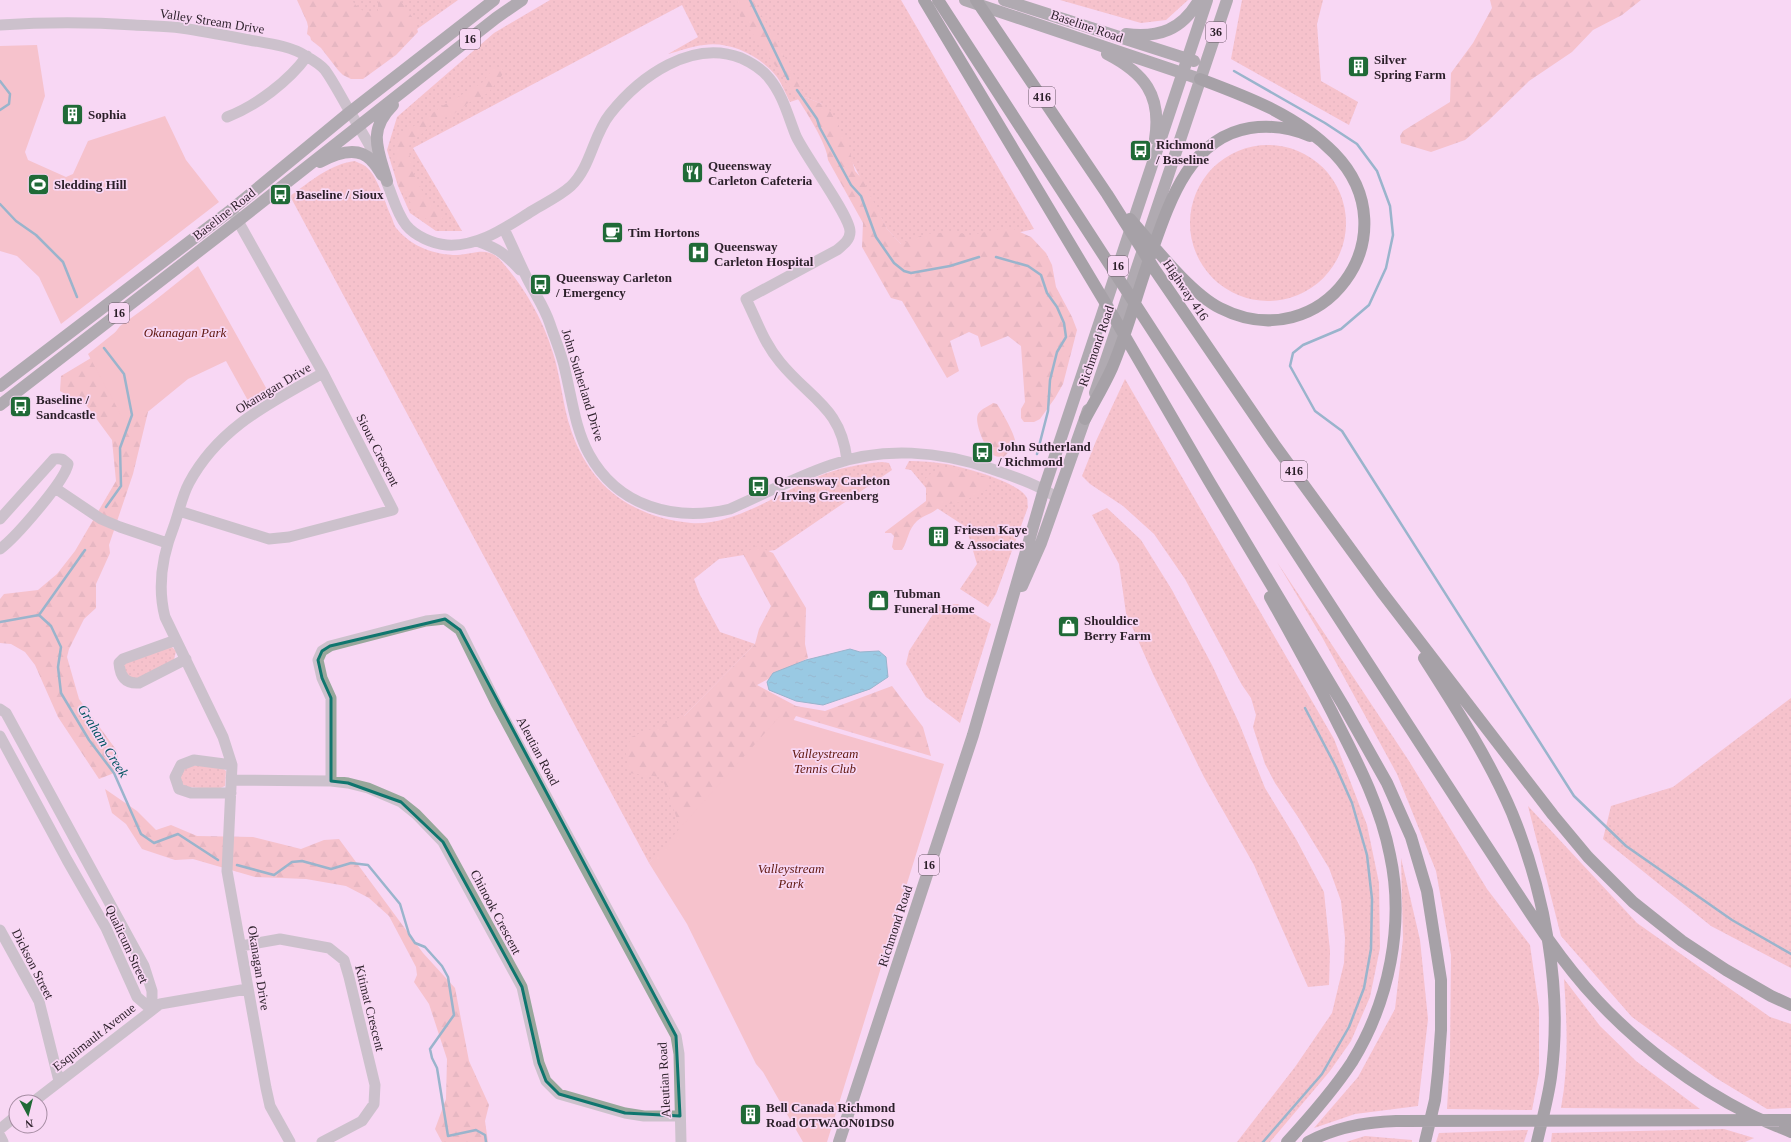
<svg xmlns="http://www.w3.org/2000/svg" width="1791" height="1142" font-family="Georgia,serif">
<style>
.grass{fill:url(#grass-dots)}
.forest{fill:url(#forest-firs)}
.green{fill:#f3a89b}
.water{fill:url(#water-ripples);stroke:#288a9c}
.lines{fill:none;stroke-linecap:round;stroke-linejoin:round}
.stream{stroke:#288a9c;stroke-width:2.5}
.minor{stroke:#98a79b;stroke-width:11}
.major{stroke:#5a745f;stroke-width:12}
.highway{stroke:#43614a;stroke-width:12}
.marked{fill:none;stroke:#0f766e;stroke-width:3;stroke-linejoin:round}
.labels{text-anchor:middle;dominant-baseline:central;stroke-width:3.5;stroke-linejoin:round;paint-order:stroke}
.shield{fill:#f8d7f4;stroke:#685666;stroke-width:1}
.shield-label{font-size:12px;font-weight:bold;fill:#2b1f29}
.street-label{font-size:13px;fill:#2b1f29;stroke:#f8d7f4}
.poi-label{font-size:13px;font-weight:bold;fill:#2b1f29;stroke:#f8d7f4;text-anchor:start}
.park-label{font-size:13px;font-style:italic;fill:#5f160d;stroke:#f8d7f4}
.water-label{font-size:14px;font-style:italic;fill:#015460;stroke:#f8d7f4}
</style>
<defs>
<pattern id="grass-dots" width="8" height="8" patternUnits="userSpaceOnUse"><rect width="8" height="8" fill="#f3a89b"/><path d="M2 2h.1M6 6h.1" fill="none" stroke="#d09086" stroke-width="1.8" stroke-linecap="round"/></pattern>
<pattern id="forest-firs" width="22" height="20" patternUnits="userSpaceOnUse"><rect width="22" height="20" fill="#f3a89b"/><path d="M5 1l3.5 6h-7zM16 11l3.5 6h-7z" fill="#d09086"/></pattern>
<pattern id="water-ripples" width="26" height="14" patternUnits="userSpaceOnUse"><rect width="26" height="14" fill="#27b8ce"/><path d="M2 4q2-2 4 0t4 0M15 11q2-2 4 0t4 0" fill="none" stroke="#2295a7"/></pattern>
</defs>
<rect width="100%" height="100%" fill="#f8d7f4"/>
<!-- grass -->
<path class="grass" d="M298 0H458L354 74 307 34 309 19Z
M550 0H901L1034 229 1021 232 901 244 887 229 822 104 805 97 790 102C786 94 782 84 777 77 761 56 730 41 704 45 692 46 680 51 668 54L698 37 682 5 413 148 462 231H436L410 213 398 186 387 150 397 117 494 33Z
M1060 0H1188L1166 20 1141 23Z
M1242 0H1323L1317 24 1321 81 1358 102 1349 125 1231 59Z
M1190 223a78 78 0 1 1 156 0a78 78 0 1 1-156 0Z
M355 161C358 163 363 164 365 166 377 174 385 203 391 216 393 220 394 226 397 229 412 247 435 255 457 255 475 254 488 245 502 262 524 287 542 318 552 350 561 376 562 404 571 430 590 487 632 517 691 523 735 526 778 493 817 477 838 468 860 464 882 462L889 463 892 470 775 550 719 559 694 579 700 595 720 632 755 644 684 716 681 830 649 863 290 196C311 181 330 164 355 161Z
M1125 379 1334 739 1367 825 1379 883 1380 948 1370 997 1351 1041 1330 1071 1270 1142H1237L1295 1067 1332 1013 1344 963 1345 938 1341 901 1329 868 1298 817 1275 783 1265 764 1253 727 1256 715 1251 698 1242 685 1185 579 1154 534 1123 506 1090 484 1082 476 1096 441Z
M909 461C921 461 934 462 946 464 963 467 1020 482 1027 498 1028 500 1027 504 1028 507L996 594 988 607 960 589 977 564 966 527 926 501V488L911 470 905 469Z
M1107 508 1141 540 1172 590 1212 665 1239 723 1265 788 1296 839 1324 892 1330 951 1329 985 1308 987 1254 865 1204 777 1153 674 1126 613 1119 564 1092 515Z
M1277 562 1409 761 1487 889 1530 945 1539 1008V1073L1532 1110 1447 1109 1450 1056 1451 955 1436 871 1397 774 1322 637Z
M958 604 991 624 960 723 926 697 906 664 909 651 939 605Z
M171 646 176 651 174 660 135 680 131 681 122 666 125 662Z
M1791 698V968L1711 926 1603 839 1611 806 1673 787Z
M184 765 221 767 226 771 225 786 218 789 185 787C178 779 180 774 184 765Z
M1528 806 1637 923 1770 1017 1791 1024V1108L1767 1109 1716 1078 1632 1017 1561 936Z
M1401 858 1420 940 1428 1019 1418 1106 1355 1114 1314 1128 1358 1077 1395 1009 1403 939Z
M1564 979 1600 1026 1636 1061 1700 1109 1561 1108C1569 1065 1567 1023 1564 979Z
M1724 1129 1754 1138 1745 1142H1551L1552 1133Z
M1528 1130 1524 1142H1436L1439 1133Z
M1365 1136 1412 1140V1142H1346Z"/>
<!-- forest -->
<path class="forest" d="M297 0H351C360 9 364 15 378 11V0H400L415 21 418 32 396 55 363 79H351L343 75 338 70 321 48 311 40 307 22Z
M737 0H754L758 10 782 48 784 56 805 97 822 104 830 111 834 118 847 141 855 171 863 180 887 229 901 244 925 234 951 232 971 235 1009 227 1031 237 1046 253 1052 265 1056 287 1072 317 1077 330 1063 384 1055 398 1040 419 1034 422H1024L1021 418V409L1025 402 1021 346 1008 336 981 347 978 336 969 332 950 341 959 371 947 378 902 301 891 298 862 247 863 223 828 160C828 134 758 42 740 16Z
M1490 0H1641L1622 15 1593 30 1572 52 1529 81 1488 121 1465 140 1431 152 1401 143 1400 136 1403 131 1450 102 1451 73 1473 43 1492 8Z
M501 68 504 71 503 74 488 93 468 103 452 115 433 121C426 133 416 136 408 147L413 172 427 201C431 207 439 208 444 215L441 222C422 220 416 215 408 198 405 192 404 190 398 186L394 149 395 145 404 130 414 126 444 105 482 83 493 69Z
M174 287 141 373 148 412 133 474 109 545 110 553 96 584V608L84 619 69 649 67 657 79 699 117 751 119 767 114 773 99 779 58 717 35 665 25 652 11 644 0 643V599L4 594 38 590 57 574 75 551 116 481 112 440 87 406 60 391 61 376 111 346V338L120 326Z
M993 403 997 404C1003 414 1014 432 1016 444L1004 457C999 457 994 457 990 452 984 445 974 422 978 414 981 409 989 406 993 403Z
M954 468 986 477 990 488 962 502 941 505C934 514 925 514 917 521 908 529 908 541 902 550H894L892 547 894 536 891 533H885V532L926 501 928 496 925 479C934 469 941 468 954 468Z
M757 546 773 553 806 608 805 644 808 658 757 685 796 706 825 711 892 686 923 727 931 756 796 716 783 739 681 830 662 777 629 773 626 753 631 737 684 716 755 644 759 629 771 606 743 554Z
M105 789 137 811 156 830 171 825 197 836 253 837 301 849 324 840 339 839 423 953 455 988 469 1061 489 1105 485 1121 488 1142H442L435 1129 446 1099 447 1059 429 1004 414 982 417 975 416 967 389 916 369 898 346 886 306 879 255 877 193 859 175 860 142 849 126 824 112 813Z"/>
<!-- green -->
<path class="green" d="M37 45 45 96 25 152 28 160 66 177 73 174 88 141 165 116 186 160 219 202 61 324 39 277 17 256 0 251V46Z
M198 266 270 395 251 406 226 361 188 379 128 428 88 354Z
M780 716 944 764 827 1142H803L763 1072 756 1064 687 924 649 863Z"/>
<!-- water -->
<path class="water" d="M850 649 860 652 879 651 886 657 888 677 870 689 823 705 796 701 769 690 767 682 773 673 806 660Z"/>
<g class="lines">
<!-- stream -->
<path class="stream" d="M750 0 788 79
M1234 71 1325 123 1357 144 1377 171 1390 206 1393 235 1386 268 1369 305 1341 329 1303 345 1293 353 1290 366 1315 411 1342 431 1574 796 1626 846 1732 920 1791 954
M0 81 10 94 9 104 0 110
M797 90 817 119 820 128 851 185 861 196 876 237 894 263 904 271 911 273 950 266 979 257
M0 204 16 221 36 235 63 262 77 297
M996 257 1028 266 1041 275 1047 293 1057 307 1064 323 1066 337 1057 352 1050 380 1048 411 1037 454
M104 348 124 374 132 415 120 448 121 486 106 507
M39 615 85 550
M0 622 39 615 51 626 61 647 58 667 61 693 89 740 114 773 141 834 154 843 178 834 218 860
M237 865 274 875 292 862 302 861 331 869 351 863 368 865 400 904 409 934 415 943 425 947 442 966 448 977 454 1015 430 1049 432 1058 437 1068 448 1136 476 1130 485 1135 486 1142
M1263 1142 1322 1074 1349 1027 1364 988 1371 949 1372 899 1367 855 1352 803 1336 767 1305 708"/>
<!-- minor -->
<path class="minor" d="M0 25C45 22 90 22 134 25 150 26 166 26 181 28 202 31 223 35 244 39 264 43 289 45 306 56 313 60 320 64 325 70 333 81 339 93 346 105 360 129 378 157 387 183 393 197 396 212 406 225 415 236 433 244 447 245 479 247 506 227 532 211 545 203 560 196 571 186 591 167 593 135 610 114 640 76 692 39 741 58 752 63 761 68 769 78 783 95 788 116 796 136 805 156 851 217 850 232 850 240 843 245 837 250L746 299C757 321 764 343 780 362 810 399 841 407 847 460
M227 117C256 106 289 81 307 56
M504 229C512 245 519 262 527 278 535 294 545 308 550 324 555 339 562 355 565 370 572 399 575 428 589 454 618 507 675 522 730 509 764 494 796 477 831 465 883 446 940 451 992 469 1014 477 1037 484 1056 497
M477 241C499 249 504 253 520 270
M55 488 101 519 120 527 167 543
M179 511 269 539 289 537 393 510 323 373 234 214
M0 519 54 459C61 458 63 459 68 464 65 481 15 538 0 549
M176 640 123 659 119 663C120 676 125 684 139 683L186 659
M0 709 6 713 144 966 152 991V1010
M0 736 67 860 106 928 137 997 152 1010
M232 780 331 781 348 783 368 788 401 802 416 814 443 842 522 987 539 1063 546 1081 559 1094 625 1113 644 1116H680
M331 781V698L322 678 318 660 322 651 330 646 426 621 445 619 460 630 497 705 676 1036 679 1054 681 1142
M231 793H191L179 789 175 777 181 765 194 760 232 765
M0 930 39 1001 59 1081
M241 946 280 939 329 948 344 960 349 977 375 1085 374 1104 362 1121 322 1142
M33 1102 160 1004 247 989
M0 1129 16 1116
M0 1136 3 1142
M290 1142 270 1106 266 1088 227 871 232 765 223 737 165 617C157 586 162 556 174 526 179 512 182 496 189 483 219 427 270 403 323 373"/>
<!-- major -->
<path class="major" d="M965 0 1200 79
M1004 0 1194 61
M1126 34C1159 38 1182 30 1199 0
M1107 54C1144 73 1162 95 1155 139
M320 162C335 154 357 145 371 160 375 164 379 170 382 175
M387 181C378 149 367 131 393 105
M0 386 231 210 350 112 494 0
M1095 393 1227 0
M0 405 238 221 496 18 522 0
M1022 586 1041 543 1088 410
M839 1142 973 735 1044 489 1207 0"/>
<!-- highway -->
<path class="highway" d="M924 0 1112 314 1209 481 1343 705 1387 783 1411 837 1427 891 1441 980V1030L1438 1072 1435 1100 1425 1142
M938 0 1484 842C1519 895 1553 953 1597 1000 1639 1045 1693 1086 1749 1114 1763 1121 1777 1126 1791 1132
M976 0 1107 194 1155 270 1274 444 1381 591 1553 815 1588 857 1633 902 1682 941 1726 970 1771 996 1791 1005
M1130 219C1152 244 1190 293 1220 308 1322 360 1414 235 1334 153 1297 115 1248 97 1200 79
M1085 419C1094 402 1104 386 1112 368 1127 333 1137 293 1150 257 1168 206 1188 138 1250 128 1270 125 1291 128 1310 136
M1270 597C1294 640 1317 682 1339 726 1360 767 1381 809 1390 855 1405 924 1389 1002 1352 1062 1333 1091 1310 1117 1287 1142
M1424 658C1456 708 1489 759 1512 813 1545 893 1563 991 1551 1077 1548 1099 1542 1120 1537 1142
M1308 1142C1336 1127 1365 1122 1396 1121L1791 1120"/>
</g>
<!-- marked area -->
<path d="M0 0H1791V1142H0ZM445 619 460 630 676 1036 680 1116 625 1113 559 1094 546 1081 539 1063 522 987 443 842 401 802 348 783 331 781V698L322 678 318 660 322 651 330 646Z" fill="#f8d7f4" fill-opacity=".55" fill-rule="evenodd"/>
<path class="marked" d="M445 619 460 630 676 1036 680 1116 625 1113 559 1094 546 1081 539 1063 522 987 443 842 401 802 348 783 331 781V698L322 678 318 660 322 651 330 646Z"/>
<!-- icons -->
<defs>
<symbol id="building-square" viewBox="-11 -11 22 22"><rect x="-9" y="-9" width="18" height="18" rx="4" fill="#206a37" stroke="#f8d7f4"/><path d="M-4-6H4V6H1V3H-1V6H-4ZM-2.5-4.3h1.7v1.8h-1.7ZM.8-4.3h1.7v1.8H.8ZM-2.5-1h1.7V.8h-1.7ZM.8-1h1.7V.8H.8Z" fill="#fff"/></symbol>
<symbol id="bus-square" viewBox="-11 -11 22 22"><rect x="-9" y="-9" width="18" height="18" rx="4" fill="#206a37" stroke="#f8d7f4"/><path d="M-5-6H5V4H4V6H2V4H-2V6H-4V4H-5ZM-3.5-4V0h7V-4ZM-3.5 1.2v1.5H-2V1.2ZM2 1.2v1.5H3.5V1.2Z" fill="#fff"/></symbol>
<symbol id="restaurant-square" viewBox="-11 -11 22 22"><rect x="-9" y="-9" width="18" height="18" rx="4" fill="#206a37" stroke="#f8d7f4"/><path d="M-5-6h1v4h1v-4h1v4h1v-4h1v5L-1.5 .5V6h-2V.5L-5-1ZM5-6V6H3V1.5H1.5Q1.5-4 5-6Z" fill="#fff"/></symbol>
<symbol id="stadium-square" viewBox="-11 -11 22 22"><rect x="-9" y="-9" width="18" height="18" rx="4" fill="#206a37" stroke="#f8d7f4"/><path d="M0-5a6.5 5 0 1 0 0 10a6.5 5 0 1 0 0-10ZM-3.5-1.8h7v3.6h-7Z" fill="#fff"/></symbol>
<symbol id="cafe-square" viewBox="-11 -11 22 22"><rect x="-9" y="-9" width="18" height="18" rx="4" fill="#206a37" stroke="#f8d7f4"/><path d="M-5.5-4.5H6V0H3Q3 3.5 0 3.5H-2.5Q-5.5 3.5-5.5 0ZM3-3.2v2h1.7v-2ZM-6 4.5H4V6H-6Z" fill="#fff"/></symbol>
<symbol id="hospital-square" viewBox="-11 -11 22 22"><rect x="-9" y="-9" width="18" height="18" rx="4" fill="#206a37" stroke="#f8d7f4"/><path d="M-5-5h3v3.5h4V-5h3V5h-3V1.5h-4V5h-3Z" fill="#fff"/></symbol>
<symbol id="shop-square" viewBox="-11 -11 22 22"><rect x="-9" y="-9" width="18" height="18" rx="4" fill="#206a37" stroke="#f8d7f4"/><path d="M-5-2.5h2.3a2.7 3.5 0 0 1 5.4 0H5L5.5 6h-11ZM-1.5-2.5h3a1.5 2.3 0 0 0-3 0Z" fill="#fff"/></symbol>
</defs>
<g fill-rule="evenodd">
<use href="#building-square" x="1346" y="54" width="25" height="25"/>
<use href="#building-square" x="60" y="102" width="25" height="25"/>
<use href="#bus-square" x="1128" y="138" width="25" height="25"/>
<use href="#restaurant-square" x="680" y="160" width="25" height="25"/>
<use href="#stadium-square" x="26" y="172" width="25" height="25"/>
<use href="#bus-square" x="268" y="182" width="25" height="25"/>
<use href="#cafe-square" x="600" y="220" width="25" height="25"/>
<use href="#hospital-square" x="686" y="240" width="25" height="25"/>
<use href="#bus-square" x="528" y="272" width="25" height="25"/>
<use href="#bus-square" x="8" y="394" width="25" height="25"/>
<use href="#bus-square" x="970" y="440" width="25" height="25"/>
<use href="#bus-square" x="746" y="474" width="25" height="25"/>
<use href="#building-square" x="926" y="524" width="25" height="25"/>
<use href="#shop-square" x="866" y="588" width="25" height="25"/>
<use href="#shop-square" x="1056" y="614" width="25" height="25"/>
<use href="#building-square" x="738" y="1102" width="25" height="25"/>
</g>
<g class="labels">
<!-- shield labels -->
<g class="shield">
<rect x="1206" y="22" width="20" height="20" rx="3"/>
<rect x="460" y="29" width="20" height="20" rx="3"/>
<rect x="1029" y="87" width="26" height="20" rx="3"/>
<rect x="1108" y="256" width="20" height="20" rx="3"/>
<rect x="109" y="303" width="20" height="20" rx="3"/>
<rect x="1281" y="461" width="26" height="20" rx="3"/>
<rect x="919" y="855" width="20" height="20" rx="3"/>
</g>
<g class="shield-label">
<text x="1216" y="32">36</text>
<text x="470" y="39">16</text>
<text x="1042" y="97">416</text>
<text x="1118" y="266">16</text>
<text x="119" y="313">16</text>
<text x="1294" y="471">416</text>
<text x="929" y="865">16</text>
</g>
<!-- street labels -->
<g class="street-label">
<text transform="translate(212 21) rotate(9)">Valley Stream Drive</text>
<text transform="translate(1087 26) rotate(19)">Baseline Road</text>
<text transform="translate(224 214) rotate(-38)">Baseline Road</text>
<text transform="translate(1186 290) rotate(56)">Highway 416</text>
<text transform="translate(1096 346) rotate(-71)">Richmond Road</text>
<text transform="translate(583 385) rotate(73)">John Sutherland Drive</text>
<text transform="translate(273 388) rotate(-31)">Okanagan Drive</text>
<text transform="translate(378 450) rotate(63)">Sioux Crescent</text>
<text transform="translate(538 751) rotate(62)">Aleutian Road</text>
<text transform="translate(496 912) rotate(62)">Chinook Crescent</text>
<text transform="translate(895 926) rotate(-72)">Richmond Road</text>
<text transform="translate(127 944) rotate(65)">Qualicum Street</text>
<text transform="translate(33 964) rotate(63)">Dickson Street</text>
<text transform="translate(259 968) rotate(81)">Okanagan Drive</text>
<text transform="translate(370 1008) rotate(76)">Kitimat Crescent</text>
<text transform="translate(94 1037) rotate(-38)">Esquimault Avenue</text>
<text transform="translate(664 1080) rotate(-93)">Aleutian Road</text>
</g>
<!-- poi labels -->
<g class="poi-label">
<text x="1374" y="59">Silver<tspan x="1374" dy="15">Spring Farm</tspan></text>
<text x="88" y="114">Sophia</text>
<text x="1156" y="144">Richmond<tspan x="1156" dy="15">/ Baseline</tspan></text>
<text x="708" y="165">Queensway<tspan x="708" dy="15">Carleton Cafeteria</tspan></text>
<text x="54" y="184">Sledding Hill</text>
<text x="296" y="194">Baseline / Sioux</text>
<text x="628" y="232">Tim Hortons</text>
<text x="714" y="246">Queensway<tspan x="714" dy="15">Carleton Hospital</tspan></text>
<text x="556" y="277">Queensway Carleton<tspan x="556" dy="15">/ Emergency</tspan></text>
<text x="36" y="399">Baseline /<tspan x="36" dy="15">Sandcastle</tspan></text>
<text x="998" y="446">John Sutherland<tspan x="998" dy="15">/ Richmond</tspan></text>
<text x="774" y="480">Queensway Carleton<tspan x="774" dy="15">/ Irving Greenberg</tspan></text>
<text x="954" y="529">Friesen Kaye<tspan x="954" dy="15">&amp; Associates</tspan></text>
<text x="894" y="593">Tubman<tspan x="894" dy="15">Funeral Home</tspan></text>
<text x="1084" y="620">Shouldice<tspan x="1084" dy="15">Berry Farm</tspan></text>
<text x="766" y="1107">Bell Canada Richmond<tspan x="766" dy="15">Road OTWAON01DS0</tspan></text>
</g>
<!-- park labels -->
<g class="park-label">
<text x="185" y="332">Okanagan Park</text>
<text x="825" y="753">Valleystream<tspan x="825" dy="15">Tennis Club</tspan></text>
<text x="791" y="868">Valleystream<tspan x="791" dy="15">Park</tspan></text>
</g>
<!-- water labels -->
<g class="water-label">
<text transform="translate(103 741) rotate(58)">Graham Creek</text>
</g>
</g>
<!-- north arrow -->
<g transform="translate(28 1114) rotate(173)"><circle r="19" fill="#f8d7f4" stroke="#a68da3"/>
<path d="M0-3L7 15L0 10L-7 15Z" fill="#206a37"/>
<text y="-6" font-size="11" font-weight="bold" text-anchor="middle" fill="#2b1f29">N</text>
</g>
</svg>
